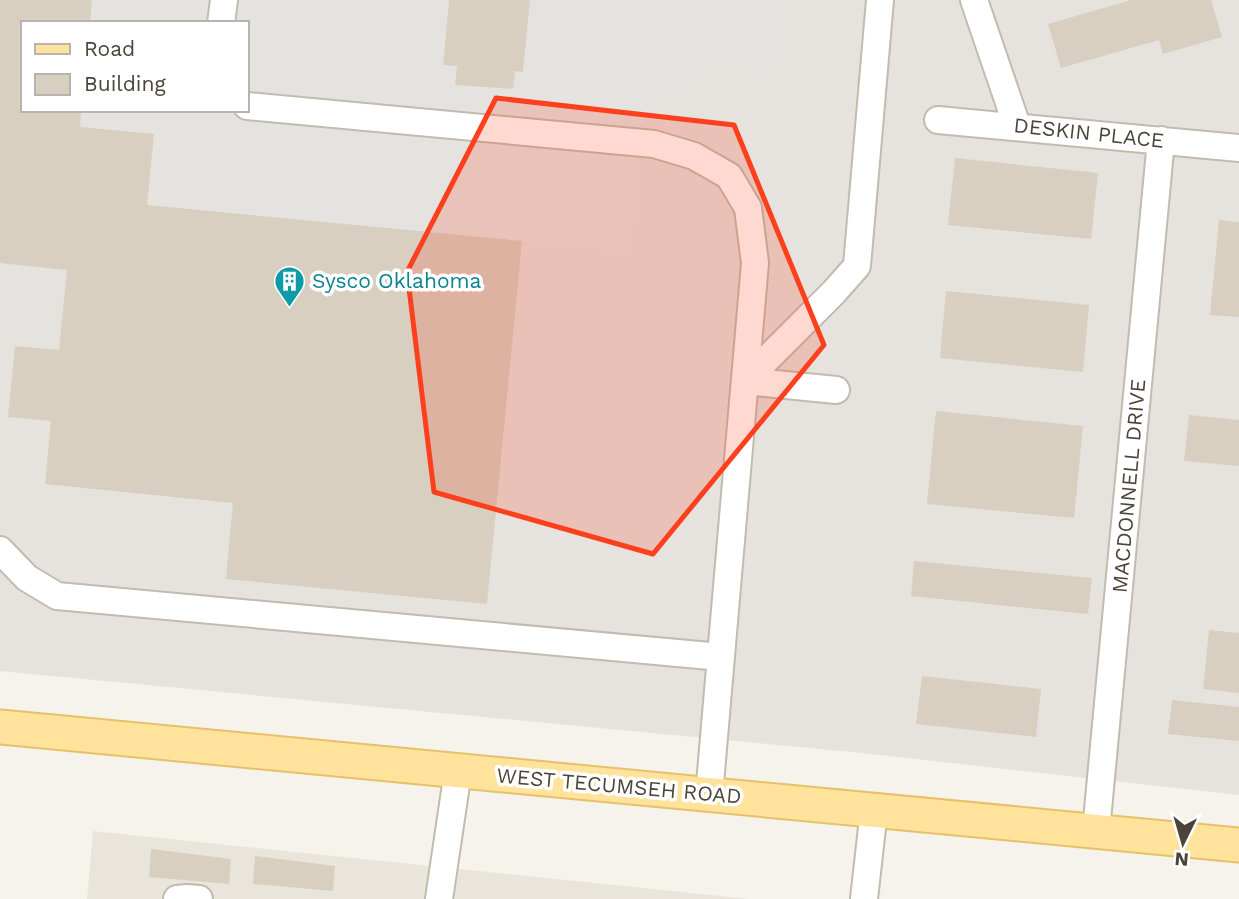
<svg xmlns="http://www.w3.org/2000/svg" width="1239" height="899" font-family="'Work Sans',sans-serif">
	<rect width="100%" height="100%" fill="#f6f3ec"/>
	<path fill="#eae5da" d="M93,831L749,899H87Z"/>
	<path fill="#e6e2dd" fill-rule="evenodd" d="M0,0H1239V795L862,753L0,671ZM23,23H247V110H23Z"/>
	<path fill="#e5e3e0" d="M92,0H708L700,82L646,83L631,253L155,206L161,132L80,127L81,110H247V23H90Z
		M718,0H779L771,68L711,60Z
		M0,280L53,285L45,339L2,335L0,357Z"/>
	<path fill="#d8cfc1" d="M0,0H92L90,23H23V110H81L80,127L154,134L147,205L522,241L487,604L226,579L233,503L45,484L51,421L8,417L15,346L59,350L67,270L0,263Z
		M449,0H530L523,72L515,71L513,89L455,85L457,66L443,65Z
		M1131,0H1211L1222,37L1163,54L1159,40L1061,68L1048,24Z
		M955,158L1098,173L1091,239L948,225Z
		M1219,220L1239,222V317L1210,315Z
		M946,291L1089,305L1083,372L940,358Z
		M936,411L1083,426L1074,518L927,504Z
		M1189,415L1239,420V466L1184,461Z
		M914,561L1092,578L1088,614L911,596Z
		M1209,630L1239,633V693L1203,689Z
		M922,676L1041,689L1036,737L916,724Z
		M1172,700L1239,707V741L1168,734Z
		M151,849L231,859L229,884L149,877Z
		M255,856L335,866L333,891L253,884Z"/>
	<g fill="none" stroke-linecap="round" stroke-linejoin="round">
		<defs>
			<path id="minor" d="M974,0L1017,126
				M221,23L224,0
				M247,106L654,144L694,156L729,176L748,208L755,263L709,795
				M938,120L1239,148
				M745,381L834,292L857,266L880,0
				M745,381L836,390
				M0,550L27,578L57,596L721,657
				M1096,831L1161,140
				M177,899L187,898L199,899
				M439,899L458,771
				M864,899L874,810"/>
			<path id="major" d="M0,727L1239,845"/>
		</defs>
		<use href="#minor" stroke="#c2bbae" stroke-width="30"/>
		<use href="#major" stroke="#e6c16a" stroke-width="37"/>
		<use href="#minor" stroke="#fff" stroke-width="26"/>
		<use href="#major" stroke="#ffe39c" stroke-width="33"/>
	</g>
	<path fill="#fc3f1d" fill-opacity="0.2" stroke="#fc3f1d" stroke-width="5" stroke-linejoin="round" d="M496,98L734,125L824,345L653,554L434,492L407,272Z"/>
	<defs>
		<symbol id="building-pin" viewBox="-11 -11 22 30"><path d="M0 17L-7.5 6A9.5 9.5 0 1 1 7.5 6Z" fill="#0f9aa8" stroke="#fff"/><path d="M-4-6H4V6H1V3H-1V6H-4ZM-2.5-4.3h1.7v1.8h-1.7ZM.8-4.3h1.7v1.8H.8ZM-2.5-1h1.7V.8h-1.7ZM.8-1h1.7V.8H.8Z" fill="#fff"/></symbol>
	</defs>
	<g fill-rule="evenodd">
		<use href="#building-pin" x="272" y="264" width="35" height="47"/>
	</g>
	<g text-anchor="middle" stroke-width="7" stroke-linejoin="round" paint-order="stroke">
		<g font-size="21" fill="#4b4439" stroke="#fff">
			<text transform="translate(1089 133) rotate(6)" y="7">DESKIN PLACE</text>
			<text transform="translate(1129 486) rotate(-85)" y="7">MACDONNELL DRIVE</text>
			<text transform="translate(619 786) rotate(5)" y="7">WEST TECUMSEH ROAD</text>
		</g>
		<g font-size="21" fill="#0d838f" stroke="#fff" text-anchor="start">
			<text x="312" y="288">Sysco Oklahoma</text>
		</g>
	</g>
	<rect x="21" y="21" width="228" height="91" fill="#ffffff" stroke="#b7b4b0" stroke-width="2"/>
	<rect x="35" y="44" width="35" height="10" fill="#ffe39c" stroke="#b7b4b0" stroke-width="2"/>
	<text x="84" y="56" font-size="21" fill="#4b4439">Road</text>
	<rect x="35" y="74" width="35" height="21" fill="#d8cfc1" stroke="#b7b4b0" stroke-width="2"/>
	<text x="84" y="91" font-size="21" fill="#4b4439">Building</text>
	<g transform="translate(1183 843) rotate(185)" stroke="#ffffff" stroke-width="5" paint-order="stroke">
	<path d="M0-5L12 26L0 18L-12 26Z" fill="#4b4439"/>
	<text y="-10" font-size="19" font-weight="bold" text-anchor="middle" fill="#4b4439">N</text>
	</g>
</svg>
